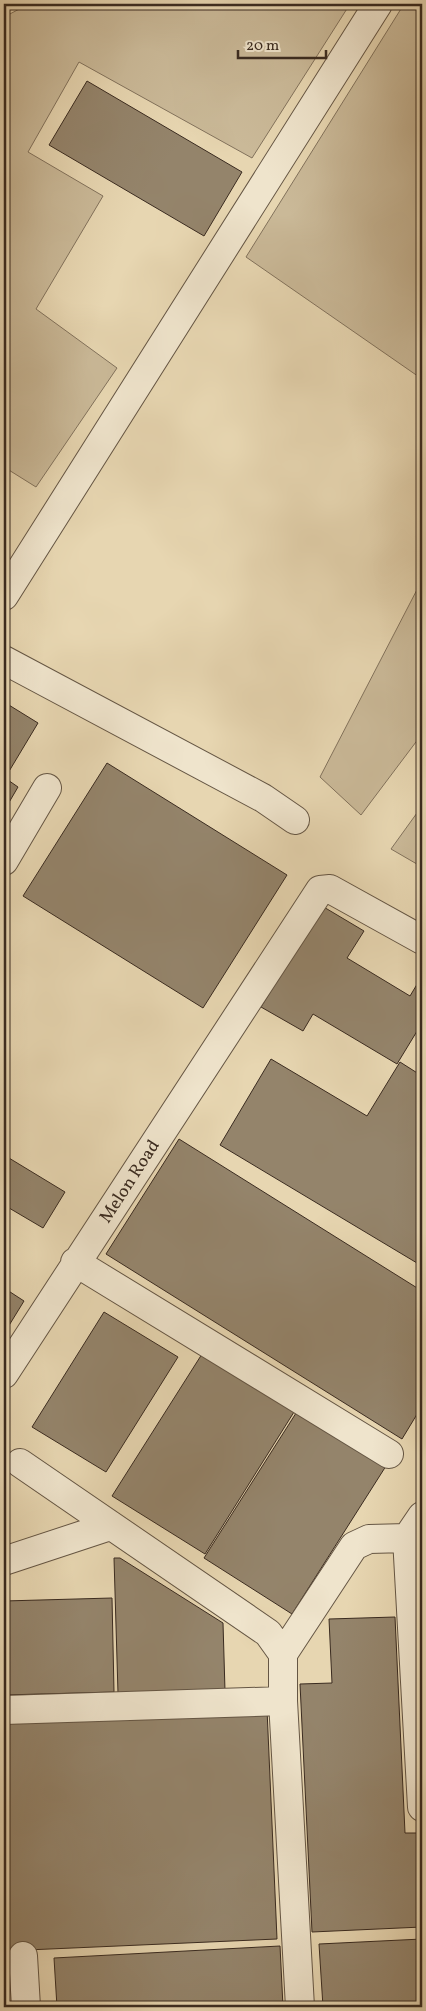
<svg xmlns="http://www.w3.org/2000/svg" width="426" height="2011" font-family="Vollkorn,serif">
	<rect width="100%" height="100%" fill="#e7d6b1"/>
	<filter id="stains"><feTurbulence type="fractalNoise" baseFrequency=".004" numOctaves="4"/><feColorMatrix values="0 0 0 0 .2 0 0 0 0 .09 0 0 0 0 .02 0 0 0 .5 -.17"/></filter>
	<radialGradient id="worn" r=".72"><stop offset=".6" stop-color="#630" stop-opacity="0"/><stop offset="1" stop-color="#630" stop-opacity=".3"/></radialGradient>
	<path fill="#cab998" stroke="#82725c" d="M29,4H350L252,158L79,62L28,152L103,196L36,309L117,368L36,487L4,467V17Z
		M404,4H422V379L246,257Z
		M422,580V734L361,815L320,777Z
		M422,806V867L391,849Z"/>
	<path fill="#94846b" stroke="#3a2b20" d="M87,81L242,172L204,236L49,145Z
		M4,702L38,723L5,778L18,787L4,811Z
		M107,763L287,875L203,1008L23,896Z
		M322,906L364,931L347,958L410,996L422,976V1023L397,1064L313,1014L303,1031L261,1007Z
		M271,1059L367,1116L400,1062L422,1076V1266L220,1145Z
		M179,1139L422,1291V1406L402,1439L106,1254Z
		M4,1155L65,1192L43,1228L4,1205Z
		M4,1288L24,1301L5,1332L4,1331Z
		M104,1312L178,1357L106,1472L32,1427Z
		M202,1354L294,1412L205,1554L112,1496Z
		M298,1410L386,1466L292,1614L204,1558Z
		M114,1558H120L223,1623L225,1691L118,1693Z
		M112,1598L114,1692L4,1695V1601Z
		M395,1617L405,1833H422V1927L312,1932L300,1684L332,1683L329,1619Z
		M267,1709L277,1939L4,1951V1721Z
		M422,1939V2007H323L319,1944Z
		M280,1946L283,2007H57L54,1958Z"/>
	<g fill="none" stroke-linecap="round" stroke-linejoin="round">
		<defs>
			<path id="minor" d="M4,596L378,4
				M4,660L263,798L295,820
				M4,861L47,788
				M75,1262L389,1454
				M4,1374L320,890L330,889L422,940
				M20,1463L268,1633L283,1654V1701L300,2007
				M407,1538L422,1807
				M4,1561L110,1526
				M283,1654L354,1546L369,1539L407,1538L422,1516
				M4,1710L283,1701
				M23,1956L26,2007"/>
		</defs>
		<use href="#minor" stroke="#655644" stroke-width="30"/>
		<use href="#minor" stroke="#efe4cc" stroke-width="28"/>
	</g>
	<g text-anchor="middle" stroke-width="5" stroke-linejoin="round" paint-order="stroke">
		<g font-size="18" fill="#3a2b20" stroke="#efe4cc">
			<text transform="translate(129 1181) rotate(-57)" y="6">Melon Road</text>
		</g>
	</g>
	<rect width="426" height="2011" fill="none" stroke="#e7d6b1" stroke-width="20"/>
	<rect x="5" y="5" width="416" height="2001" fill="none" stroke="#3a2b20" stroke-width="2.5"/>
	<rect x="10" y="10" width="406" height="1991" fill="none" stroke="#3a2b20"/>
	<path d="M238 50v8h88v-8" fill="none" stroke="#3a2b20" stroke-width="2.5"/>
	<text x="246" y="50" font-size="15" fill="#3a2b20" stroke="#efe4cc" stroke-width="4" paint-order="stroke">20 m</text>
	<rect width="100%" height="100%" filter="url(#stains)"/>
	<rect width="100%" height="100%" fill="url(#worn)"/>
</svg>
